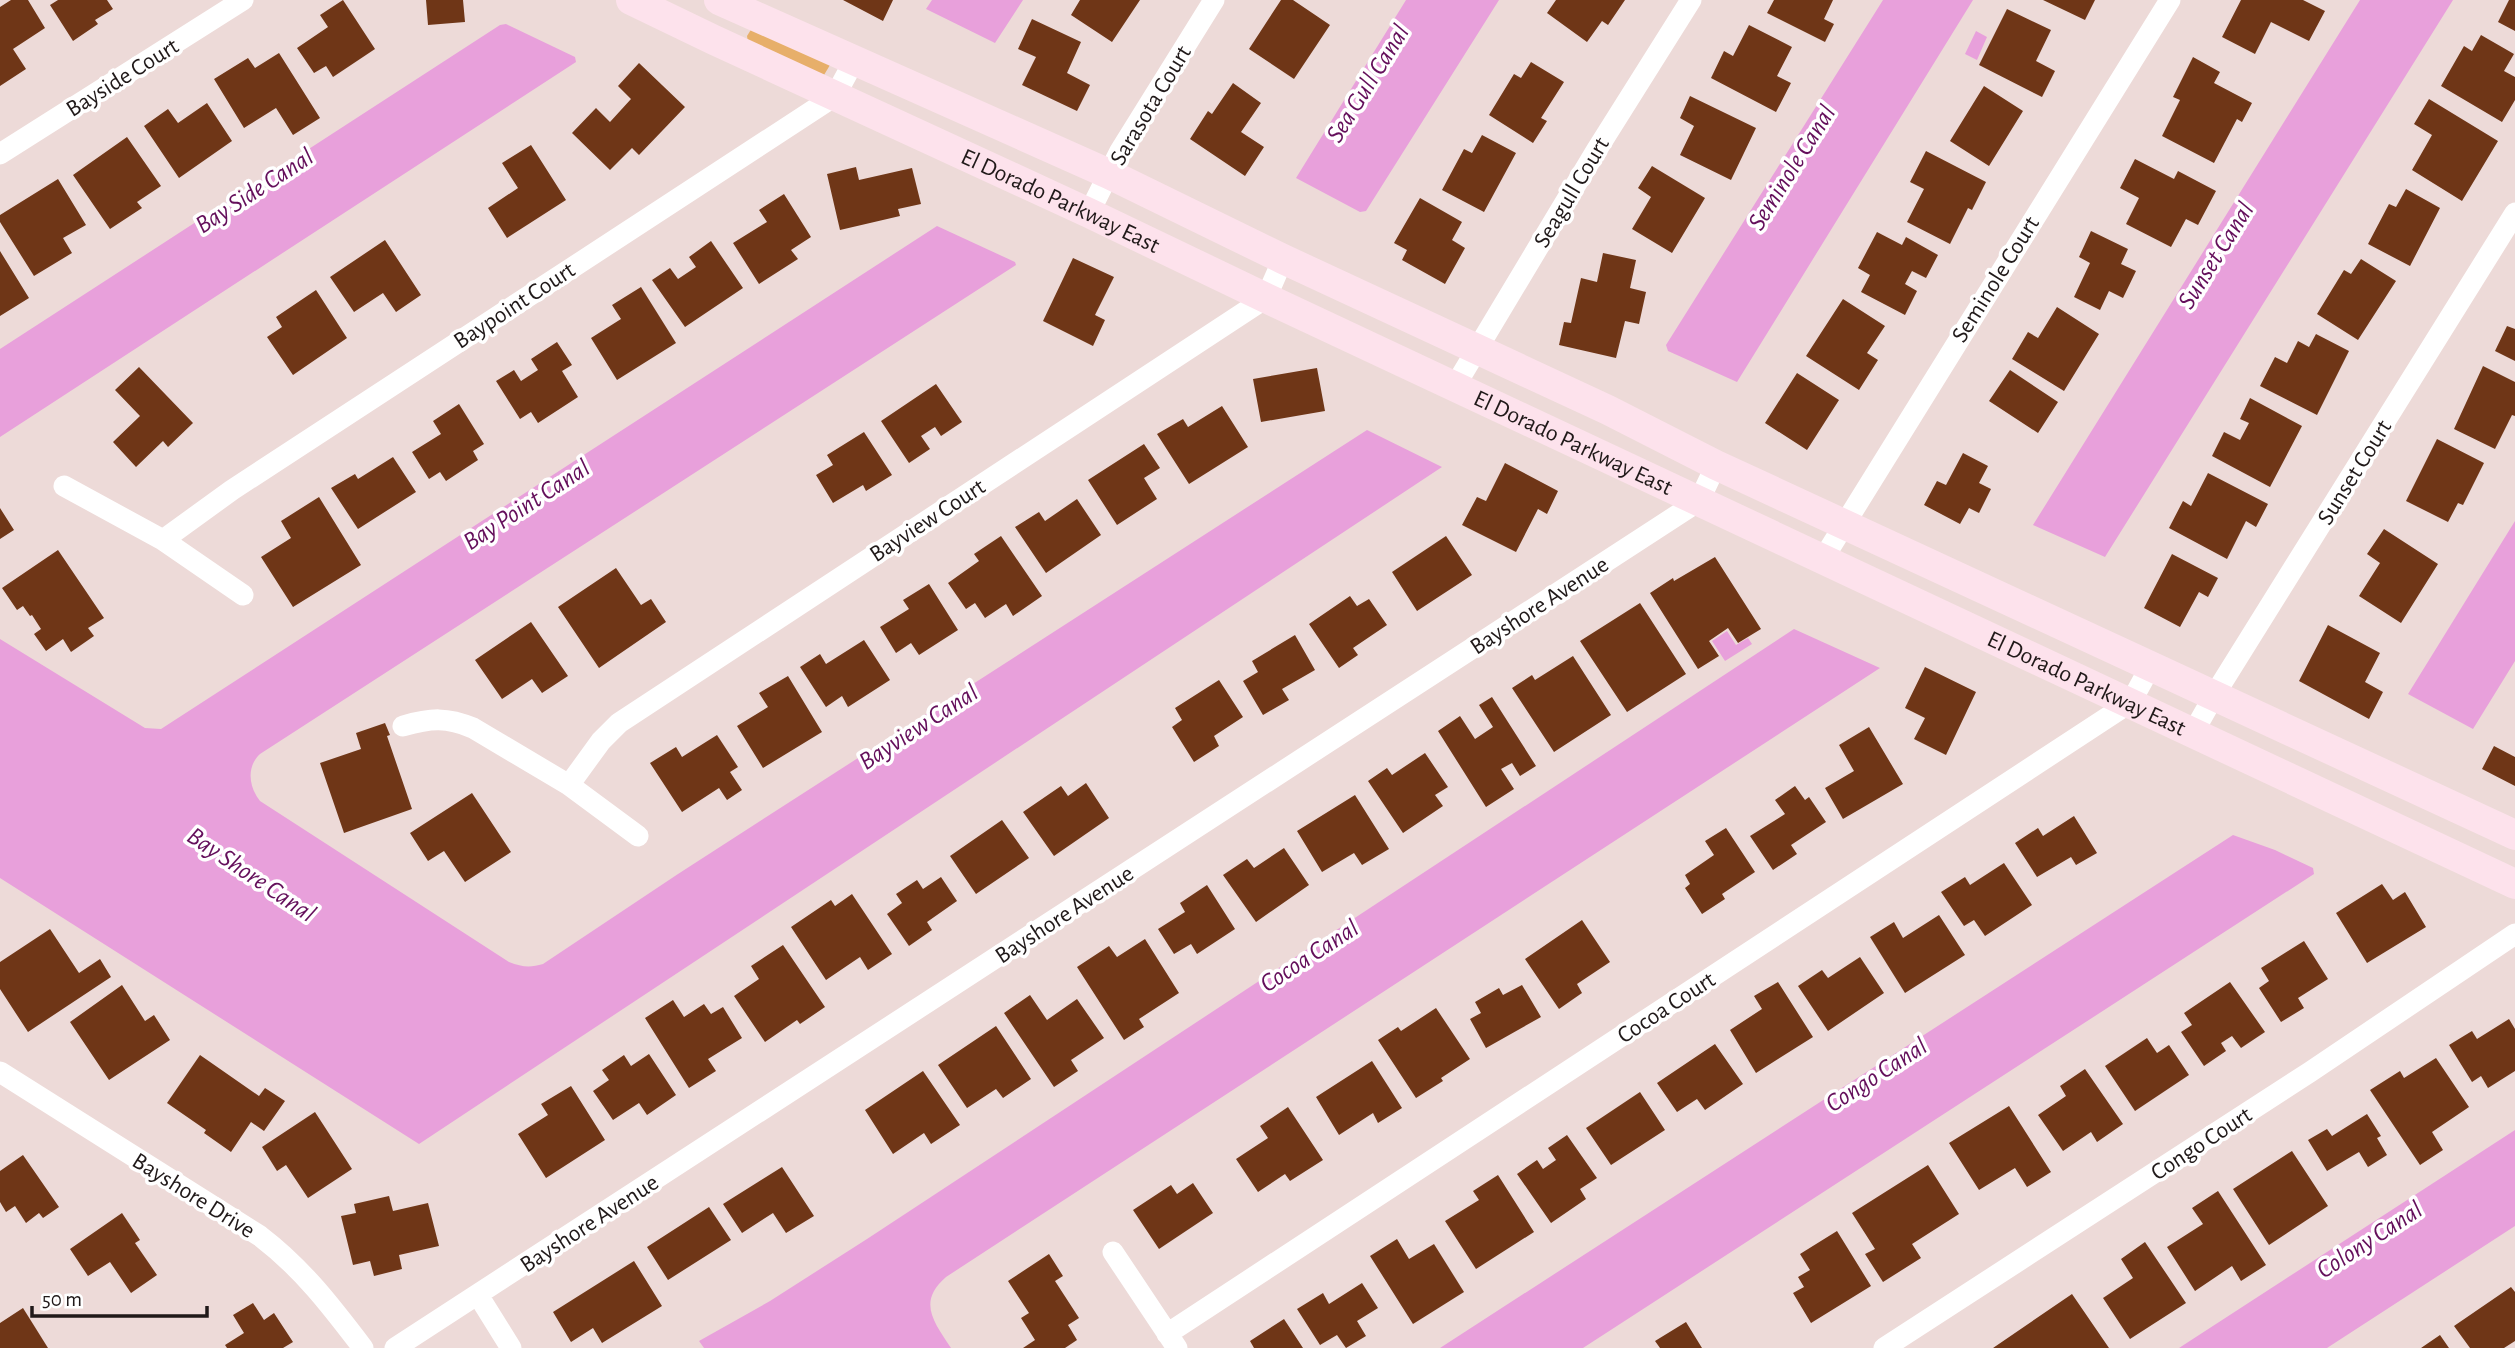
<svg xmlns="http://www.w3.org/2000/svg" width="2515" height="1348" font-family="'Alegreya Sans',sans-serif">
	<rect width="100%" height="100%" fill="#eddad8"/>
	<path fill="#e7af6a" d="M752,28L830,65L824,75L748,42L747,36Z"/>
	<path fill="#e8a0db" d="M932,0H1023L995,43L926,9Z
		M1406,0H1499L1366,211L1360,212L1296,178Z
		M1883,0H1973L1737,382L1668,351L1666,345Z
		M2360,0H2453L2105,557L2033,525Z
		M506,24L575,57L576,62L0,437V349L500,25Z
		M1976,31L1987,37L1977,60L1965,54Z
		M937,226L1015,262L1016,265L260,754C246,767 249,787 260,801L509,962C522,967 530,968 543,964L678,874L1367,430L1442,467L419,1144L0,878V639L145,728L161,729Z
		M2515,521V661L2473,729L2408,694Z
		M1794,629L1880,668L946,1277C917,1302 934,1322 951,1348H704L699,1341L770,1301L867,1239Z
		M1727,631L1736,645L1748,638L1752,644L1725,661L1712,641Z
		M2233,835L2275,850L2313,868L2314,874L1583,1348H1440Z
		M2515,1130V1226L2327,1348H2179Z"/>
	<path fill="#6f3617" d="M11,0H28L45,28L13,49L26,69L0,86V7Z
		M58,0H107L113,9L95,20L98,24L73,41L50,5Z
		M343,0L375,49L333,77L326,66L314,73L297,48L328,27L320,15Z
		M426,0H463L465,22L428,25Z
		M843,0H893L883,21Z
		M1080,0H1140L1112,42L1071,15Z
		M1281,0H1293L1330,25L1294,79L1249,49Z
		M1556,0H1625L1608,25L1602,21L1587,42L1547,13Z
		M1774,0H1833L1824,19L1834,24L1825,42L1767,13Z
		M2043,0H2095L2085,20Z
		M2241,0H2303L2325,11L2309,41L2271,22L2255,54L2222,37Z
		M2509,0H2515V31L2498,22Z
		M2007,9L2051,30L2036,61L2055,71L2042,97L1979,65Z
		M1032,19L1081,42L1067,73L1090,85L1077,111L1022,85L1036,57L1018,49Z
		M1749,25L1792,47L1777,76L1791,83L1776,112L1711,78L1724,51L1733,56Z
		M2481,35L2514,54L2504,71L2515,77V100L2502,122L2441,86L2464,46L2472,51Z
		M279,53L320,118L293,135L276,108L244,128L214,79L248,58L255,68Z
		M2193,57L2220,72L2214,83L2252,103L2242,122L2237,119L2214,163L2162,136L2180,100L2173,97Z
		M1531,62L1564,82L1541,118L1547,121L1533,143L1489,115L1514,74L1521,78Z
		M639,63L685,107L639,155L632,148L610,170L572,133L596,108L610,122L631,99L618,86Z
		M1233,83L1261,103L1241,132L1264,147L1245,176L1190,139L1208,111L1212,114Z
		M1984,86L2023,111L1989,166L1950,141Z
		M1690,96L1756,128L1731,180L1680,155L1694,126L1680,118Z
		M2429,99L2498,141L2462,201L2412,170L2432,135L2414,124Z
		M207,103L232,141L179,178L144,126L168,109L178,123Z
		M1482,135L1516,153L1484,212L1442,190L1464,149L1472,153Z
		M127,137L161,186L137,202L142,208L110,229L73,175Z
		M531,145L566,200L507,238L488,208L518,188L502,163Z
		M1926,151L1986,182L1972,210L1968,208L1950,244L1907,222L1924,189L1910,182Z
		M2135,159L2174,179L2178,171L2216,191L2198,225L2186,219L2171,247L2126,224L2139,198L2120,188Z
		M1652,166L1705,198L1672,253L1632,229L1651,197L1638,188Z
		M856,167L859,180L912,168L921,204L898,209L900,216L840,230L827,174Z
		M58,179L86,225L63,238L72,253L34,276L0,222V215Z
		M2406,189L2440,208L2410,266L2368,244L2389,204L2396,207Z
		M784,194L811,237L791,250L798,259L759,284L733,243L767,222L759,210Z
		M1420,198L1462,222L1452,240L1465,248L1445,284L1402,260L1407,250L1394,243Z
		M2091,231L2128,249L2121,264L2136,271L2123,298L2109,291L2100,310L2074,297L2090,263L2079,257Z
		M1877,232L1902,245L1906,237L1938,255L1926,278L1912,271L1905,284L1917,291L1905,315L1861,292L1870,275L1858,268Z
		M385,240L421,295L396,312L383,293L354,312L330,277Z
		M711,241L743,288L685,327L652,280L670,268L678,279L696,267L689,257Z
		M0,251L29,298L0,316Z
		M1603,253L1636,260L1630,288L1646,292L1639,324L1625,321L1616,358L1559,345L1564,322L1571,323L1581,278L1597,282Z
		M1073,258L1114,277L1095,315L1105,320L1093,346L1043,321Z
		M2361,259L2396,281L2358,340L2317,314L2344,270L2351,274Z
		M641,287L676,343L617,380L591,338L621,319L612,305Z
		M316,290L347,338L293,375L267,337L282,327L276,317Z
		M1843,299L1885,326L1867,353L1878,360L1859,390L1806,356Z
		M2057,307L2099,334L2064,391L2012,359L2028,332L2038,338Z
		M2507,326L2515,329V361L2495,351Z
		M2316,334L2349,351L2317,415L2260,386L2275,357L2287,363L2298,341L2309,347Z
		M557,342L572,365L562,371L578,397L538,423L531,412L520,419L496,381L514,370L521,381L538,370L531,359Z
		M2483,366L2515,382V416L2512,415L2495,449L2454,429Z
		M139,367L193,423L168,447L163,441L136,467L113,442L140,416L115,390Z
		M1317,368L1325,411L1261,422L1253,379Z
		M2010,370L2058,402L2038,433L1989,401Z
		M1797,373L1839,400L1807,450L1765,423Z
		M936,384L962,422L941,436L935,427L921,436L930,449L909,463L881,421Z
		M2250,398L2302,426L2270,487L2212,456L2224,432L2240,440L2249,423L2240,419Z
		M459,404L484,444L473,451L478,460L446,481L440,472L429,479L412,452L441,434L433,421Z
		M1222,406L1248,447L1189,484L1157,434L1183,419L1188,427Z
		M864,432L892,475L866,491L863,485L833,503L816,475L833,465L827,455Z
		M2437,439L2484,463L2463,505L2458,503L2448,522L2406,501Z
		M1144,444L1160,468L1144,478L1157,499L1117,525L1088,480Z
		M1963,453L1988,466L1979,483L1991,489L1979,513L1969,508L1960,524L1924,505L1937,481L1946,485Z
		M393,457L416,492L358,529L331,488L355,474L358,479Z
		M1505,463L1558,491L1547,514L1538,509L1516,552L1462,525L1477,497L1486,501Z
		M2208,473L2268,504L2256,527L2246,521L2227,559L2169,528L2183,501L2191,506Z
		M319,497L361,565L293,607L261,557L291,538L281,521Z
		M1077,499L1101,535L1046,573L1015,527L1039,512L1045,521Z
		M0,508L14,530L0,539Z
		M2384,529L2438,564L2401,623L2359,596L2380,563L2367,554Z
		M1001,536L1042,596L1013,616L1006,604L985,618L975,603L966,609L948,583L979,561L974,554Z
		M1446,536L1472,575L1417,611L1392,572Z
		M58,550L104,618L88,628L94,636L71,652L63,639L46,651L34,634L41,629L32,615L30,616L23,606L17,610L2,588Z
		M2172,554L2218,578L2208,597L2199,592L2180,627L2144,608Z
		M1715,557L1761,629L1738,643L1728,628L1709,641L1719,656L1698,669L1650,593L1673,578L1674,581Z
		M616,568L641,605L651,599L666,622L599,668L558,607Z
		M929,584L958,630L919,655L911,643L896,653L880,627L909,609L903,600Z
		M1350,596L1357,606L1369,599L1387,625L1353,648L1358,655L1339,668L1309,624Z
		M1640,603L1686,674L1627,712L1580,641Z
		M531,622L568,676L542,693L532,679L502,699L475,660Z
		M2328,625L2380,653L2365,682L2383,692L2369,719L2299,681Z
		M1295,635L1315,670L1282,689L1289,700L1263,715L1243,681L1258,672L1252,661Z
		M864,640L890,680L848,707L842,696L826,707L800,667L820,654L826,664Z
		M1573,656L1611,715L1554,752L1512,688L1532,675L1535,680Z
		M1925,667L1976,692L1946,755L1914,739L1925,718L1905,708Z
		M788,676L822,732L763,768L737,726L768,707L759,693Z
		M1219,680L1243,717L1214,736L1219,746L1194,762L1172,727L1182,720L1175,708Z
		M1492,697L1536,766L1520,776L1512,763L1501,769L1514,789L1486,807L1438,731L1460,716L1475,739L1493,727L1479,705Z
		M385,723L390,735L387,736L412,809L344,833L320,763L361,749L356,733Z
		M1869,727L1903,784L1843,819L1825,788L1854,771L1839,745Z
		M717,735L738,767L730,772L742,790L727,800L719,788L682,812L650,763L676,747L682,757Z
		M2494,746L2515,757V786L2482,769Z
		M1425,753L1448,787L1435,795L1443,806L1403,833L1368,781L1387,768L1392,775Z
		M1086,783L1109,818L1054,856L1023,812L1061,786L1068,796Z
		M1795,786L1805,800L1809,797L1826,822L1791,845L1797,854L1773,870L1750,836L1785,814L1775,800Z
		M472,793L511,852L465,882L444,851L428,861L410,833Z
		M1355,795L1389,849L1362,865L1354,853L1322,872L1297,831Z
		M2074,816L2097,853L2076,865L2071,857L2037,877L2015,843L2038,828L2043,836Z
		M1002,820L1029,858L976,894L950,856Z
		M1726,828L1755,872L1722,894L1725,899L1702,914L1685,888L1690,884L1685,875L1714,855L1705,841Z
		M1284,848L1309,885L1256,922L1223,875L1247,859L1254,868Z
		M2004,863L2032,905L1985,936L1974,920L1964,926L1941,892L1965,877L1970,885Z
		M941,877L957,901L927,922L932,930L909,946L887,914L902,903L896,894L917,880L923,889Z
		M2382,884L2393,900L2405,892L2426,927L2367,963L2336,913Z
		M1207,885L1235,929L1197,954L1191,944L1174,954L1158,929L1185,912L1180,903Z
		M852,894L892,954L868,970L860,957L826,980L791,927L831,900L835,906Z
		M1939,915L1965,955L1905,993L1870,937L1894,922L1903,938Z
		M1582,920L1610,962L1577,984L1582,993L1559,1009L1525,959Z
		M50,929L79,973L100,959L111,977L28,1032L0,989V962Z
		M1145,939L1179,993L1139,1019L1144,1027L1124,1040L1077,967L1109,946L1117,957Z
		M2304,941L2328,979L2298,998L2304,1008L2281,1022L2259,988L2269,981L2261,968Z
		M783,945L825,1007L800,1024L797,1020L765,1042L734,996L759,979L751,966Z
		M1860,957L1884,993L1828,1031L1798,986L1822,970L1828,978Z
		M1778,982L1813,1037L1756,1073L1730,1030L1762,1009L1754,996Z
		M2230,982L2265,1032L2241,1048L2232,1036L2221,1043L2226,1051L2204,1066L2181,1032L2192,1025L2184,1013Z
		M122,985L145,1021L154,1015L170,1040L109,1080L70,1022Z
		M1522,985L1541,1017L1486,1048L1470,1019L1481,1013L1475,1002L1499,988L1503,995Z
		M1030,995L1047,1020L1077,999L1104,1038L1071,1060L1078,1071L1054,1087L1004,1013Z
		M673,1000L684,1017L704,1004L711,1014L723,1007L742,1038L708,1059L716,1071L689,1088L645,1018Z
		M1436,1008L1470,1059L1441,1078L1443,1081L1416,1098L1378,1040L1398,1027L1401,1031Z
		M2509,1019L2515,1029V1071L2488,1088L2481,1076L2472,1082L2449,1045L2472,1031L2477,1039Z
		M996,1026L1031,1079L1003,1098L996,1089L967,1108L938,1065Z
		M2147,1038L2157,1053L2169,1045L2189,1075L2135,1111L2105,1066Z
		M1715,1044L1743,1084L1705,1110L1697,1099L1677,1112L1657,1083Z
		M649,1054L676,1095L647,1115L639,1103L613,1120L593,1091L609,1080L602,1070L624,1055L631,1066Z
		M200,1055L259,1096L265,1088L285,1101L264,1131L251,1122L231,1152L204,1133L206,1130L167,1103Z
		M2436,1058L2469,1107L2432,1132L2443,1150L2420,1165L2370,1090L2400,1071L2404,1078Z
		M1372,1061L1402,1108L1378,1123L1373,1113L1339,1135L1316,1097Z
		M2085,1069L2123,1124L2097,1142L2091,1132L2063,1151L2038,1115L2066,1096L2060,1086Z
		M923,1071L960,1125L931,1144L924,1133L893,1154L865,1110Z
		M571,1086L605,1140L546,1178L518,1134L548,1115L541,1104Z
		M1640,1092L1665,1130L1611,1165L1586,1128Z
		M2009,1106L2051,1172L2027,1187L2015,1168L1979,1190L1949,1143Z
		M1288,1107L1323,1160L1290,1181L1285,1174L1258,1192L1236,1159L1268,1138L1260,1126Z
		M315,1112L352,1169L308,1198L286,1165L277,1171L262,1147Z
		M2367,1114L2381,1136L2377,1138L2387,1155L2368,1167L2359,1152L2327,1171L2308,1140L2327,1129L2332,1136Z
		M1567,1135L1597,1178L1580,1189L1586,1199L1551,1223L1517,1174L1537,1160L1543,1169L1556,1160L1548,1148Z
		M2292,1151L2328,1206L2269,1245L2233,1189Z
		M23,1155L59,1207L43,1218L39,1213L26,1223L15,1206L6,1212L0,1202V1171Z
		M1928,1165L1959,1214L1912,1244L1921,1258L1883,1282L1865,1254L1875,1249L1852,1213Z
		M782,1167L814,1216L786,1233L773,1213L742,1233L723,1204Z
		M1498,1175L1534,1232L1476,1269L1445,1221L1479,1200L1473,1191Z
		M1193,1183L1213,1213L1159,1249L1133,1210L1171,1185L1177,1194Z
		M2218,1191L2266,1265L2241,1281L2232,1266L2195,1291L2167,1247L2203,1224L2192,1208Z
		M389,1196L393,1211L428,1203L439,1246L399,1255L402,1269L374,1276L370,1261L353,1265L341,1216L356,1213L354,1204Z
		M709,1207L731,1240L668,1280L647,1247Z
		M122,1213L140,1240L135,1243L157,1275L131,1293L110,1262L88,1276L70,1249Z
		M1837,1231L1871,1286L1811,1323L1793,1293L1804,1287L1798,1277L1810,1270L1800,1254Z
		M1397,1239L1409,1259L1434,1244L1464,1292L1413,1324L1370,1256Z
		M2145,1242L2186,1303L2130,1339L2103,1298L2133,1278L2121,1259Z
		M1049,1254L1063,1276L1055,1281L1079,1318L1068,1325L1077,1340L1065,1348H1023L1035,1340L1021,1318L1029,1313L1008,1281Z
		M634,1261L662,1306L602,1343L593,1328L571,1342L553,1312Z
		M1362,1283L1378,1308L1357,1321L1366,1336L1346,1348L1337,1335L1320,1345L1297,1309L1323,1293L1329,1304Z
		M2511,1287L2515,1292V1341L2504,1348H2470L2454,1326Z
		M2072,1294L2109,1348H1993Z
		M253,1303L264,1320L274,1313L293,1342L283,1348H227L225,1345L244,1333L233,1315Z
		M23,1308L48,1348H0V1323Z
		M1284,1319L1303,1348H1254L1250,1341Z
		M1686,1322L1702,1348H1660L1655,1341Z
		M2440,1335L2449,1348H2421Z"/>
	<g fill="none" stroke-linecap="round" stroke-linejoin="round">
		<path stroke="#fff" stroke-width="21" d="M0,154L243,0
			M1089,213L1120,151L1214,0
			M1455,386L1596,151L1691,0
			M64,486L163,540L243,595
			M163,540L232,490L835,96L854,61
			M1823,559L2170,0
			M403,726C431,718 447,717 473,728L569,785L638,836
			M2194,731L2215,694L2515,213
			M569,785L601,741L619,723L1266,298L1283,259
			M0,1072L260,1236C302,1268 331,1306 363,1348
			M1113,1252L1177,1348
			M478,1295L511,1348
			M1167,1334L2131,702L2150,667
			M395,1348L1699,501L1716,465
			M1884,1348L2310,1072L2515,934"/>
		<g stroke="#fde2ec" stroke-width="30">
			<path id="s1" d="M631,0L714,40L1089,213L1266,298L2515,884"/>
			<path d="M719,0L1109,174L1283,259L1608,410L1716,465L2515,835"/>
		</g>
	</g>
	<g text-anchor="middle" stroke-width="7" stroke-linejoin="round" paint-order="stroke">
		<g font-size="24" fill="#201919" stroke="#fff">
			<text transform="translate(122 77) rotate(-32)" y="8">Bayside Court</text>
			<text transform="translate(1150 105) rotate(-59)" y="8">Sarasota Court</text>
			<text transform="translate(1571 192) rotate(-59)" y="8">Seagull Court</text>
			<text dy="8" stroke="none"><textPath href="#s1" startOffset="474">El Dorado Parkway East</textPath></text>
			<text transform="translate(1995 279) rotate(-58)" y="8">Seminole Court</text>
			<text transform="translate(514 305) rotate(-33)" y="8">Baypoint Court</text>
			<text dy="8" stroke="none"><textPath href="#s1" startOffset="1041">El Dorado Parkway East</textPath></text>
			<text transform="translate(2354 472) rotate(-58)" y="8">Sunset Court</text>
			<text transform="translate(927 520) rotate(-33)" y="8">Bayview Court</text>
			<text transform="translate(1539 605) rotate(-33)" y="8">Bayshore Avenue</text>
			<text dy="8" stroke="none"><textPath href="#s1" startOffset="1608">El Dorado Parkway East</textPath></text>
			<text transform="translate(1064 914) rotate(-33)" y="8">Bayshore Avenue</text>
			<text transform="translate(1666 1007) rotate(-33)" y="8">Cocoa Court</text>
			<text transform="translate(2201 1143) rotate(-33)" y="8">Congo Court</text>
			<text transform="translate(194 1195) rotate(32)" y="8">Bayshore Drive</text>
			<text transform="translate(589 1223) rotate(-33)" y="8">Bayshore Avenue</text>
		</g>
		<g font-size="26" font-style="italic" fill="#640f5b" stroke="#fff">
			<text transform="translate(1367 83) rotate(-58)" y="9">Sea Gull Canal</text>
			<text transform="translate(1791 167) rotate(-58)" y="9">Seminole Canal</text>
			<text transform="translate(254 190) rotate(-33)" y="9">Bay Side Canal</text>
			<text transform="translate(2215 255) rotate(-58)" y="9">Sunset Canal</text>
			<text transform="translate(526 504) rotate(-33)" y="9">Bay Point Canal</text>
			<text transform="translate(918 726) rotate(-33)" y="9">Bayview Canal</text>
			<text transform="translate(252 874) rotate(34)" y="9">Bay Shore Canal</text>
			<text transform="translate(1309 955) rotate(-33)" y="9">Cocoa Canal</text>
			<text transform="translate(1876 1074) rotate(-33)" y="9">Congo Canal</text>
			<text transform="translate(2369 1239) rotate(-33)" y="9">Colony Canal</text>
		</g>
	</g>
	<path d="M32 1306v10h175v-10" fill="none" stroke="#201919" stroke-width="3.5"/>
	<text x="42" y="1306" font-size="21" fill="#201919" stroke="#ffffff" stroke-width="5" paint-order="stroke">50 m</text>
</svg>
